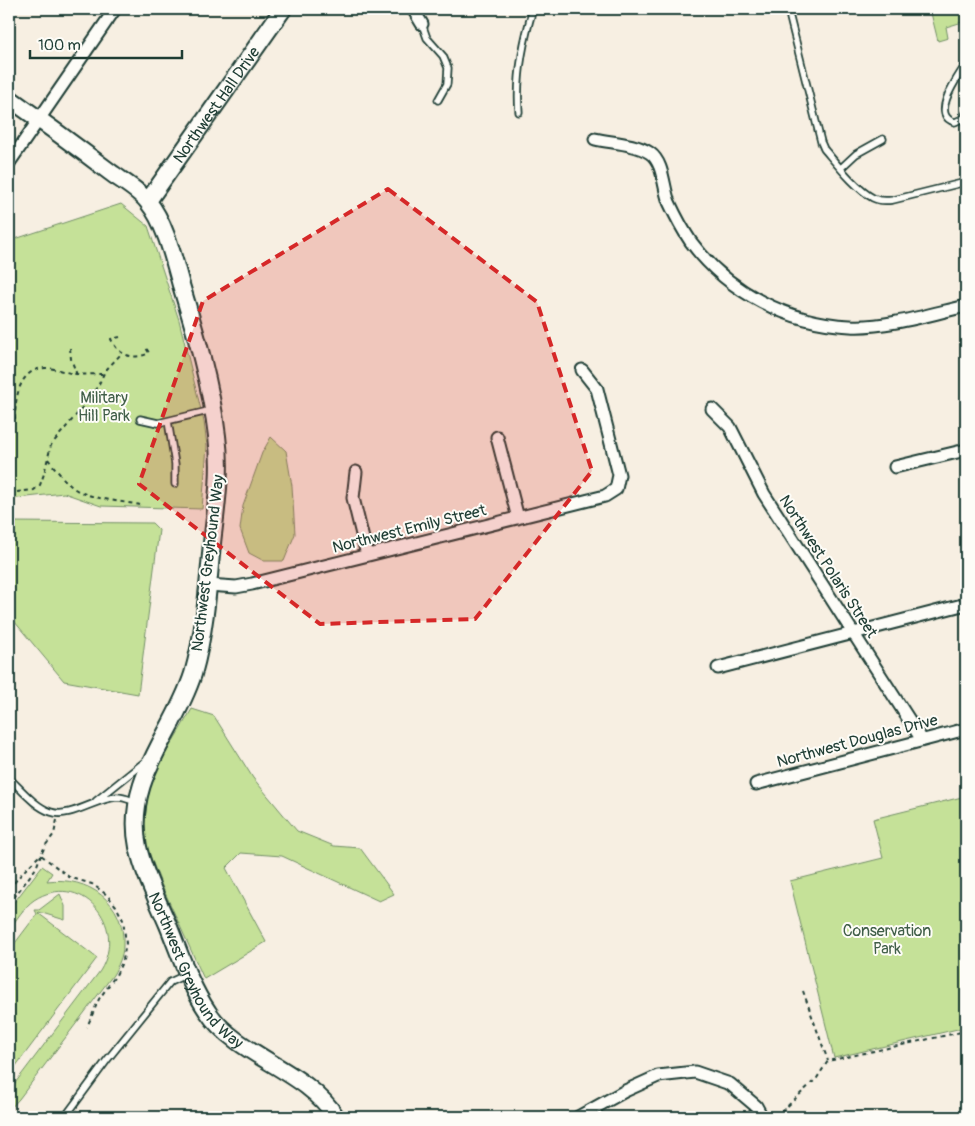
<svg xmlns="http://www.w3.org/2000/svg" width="975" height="1126" font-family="Pangolin,sans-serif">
	<rect width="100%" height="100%" fill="#f7efe2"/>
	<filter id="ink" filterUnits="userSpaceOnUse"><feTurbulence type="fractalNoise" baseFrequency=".02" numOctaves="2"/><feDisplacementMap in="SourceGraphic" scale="10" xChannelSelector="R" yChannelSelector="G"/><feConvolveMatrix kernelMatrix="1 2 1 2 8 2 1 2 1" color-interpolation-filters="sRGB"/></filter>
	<g filter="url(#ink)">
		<path fill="#c5e198" stroke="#728f66" d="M930,9H966V21L946,27L948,38L938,41Z
			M121,204L148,226L179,320L204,422L207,446L202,509L101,506L64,493L9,499V241Z
			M271,437L286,451L292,486L295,534L284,561H264L249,553L240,529L243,506L262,453Z
			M9,522L152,523L159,530L138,694L64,681L9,615Z
			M192,709L214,716L253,778L297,831L334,846L360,848L394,894L379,901L282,856L241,853L226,868L266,942L204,979L162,886L143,838L147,801L154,773Z
			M966,796V1027L834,1058L790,881L883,858L873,819Z
			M42,866L52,873L47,881C88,876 126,902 123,946C123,956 118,966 113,975L19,1099L9,1110V1091L100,971C129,924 80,870 34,900C24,907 16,920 9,930V909Z
			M60,894L65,906V920L39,912L38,913L97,958L9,1075V951L37,914L35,910H39Z"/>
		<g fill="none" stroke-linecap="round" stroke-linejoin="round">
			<defs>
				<path id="lane" d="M790,18L821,142L824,149C836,163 856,189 873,198C879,201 886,201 893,200L966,182
					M422,24L427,38L443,56L448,68L447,84L438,100
					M966,64C958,77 929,116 955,122L964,118L966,113
					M519,112C516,77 523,42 533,9
					M841,168L856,154L883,139
					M140,419L158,423L212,410
					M168,421L175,464V484
					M9,778C21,789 35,807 51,812C70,819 96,798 117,797C124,797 130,800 136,802
					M96,801L147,760
					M65,1117L107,1060L170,982L185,975"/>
				<path id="street" d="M413,9L422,24
					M595,139C612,143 634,143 650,153C664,163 663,187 669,202C675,215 683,230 691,242C728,292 788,323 850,326C886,328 931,314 966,306
					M9,163L115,9
					M712,409L730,427L764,494L922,740
					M497,437L518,518
					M895,467L966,450
					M356,472L353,498L367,555
					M208,585L236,587L252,584L605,496L616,489L619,475L597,389L582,370
					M718,668L966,604
					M756,784L966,729
					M578,1117L625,1091L658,1076L695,1072L730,1084L756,1106L762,1117"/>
				<g id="secondary">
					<path id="s1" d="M9,98C43,122 77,147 110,172C122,181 139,190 148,202C165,222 174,260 181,285C196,334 211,385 217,436C222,472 216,508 212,543C208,587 205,632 193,674C174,734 124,779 138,847C144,874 157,899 168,925C180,954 190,986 208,1012C215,1023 226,1033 237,1041C271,1066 313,1081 336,1117"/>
					<path id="s2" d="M148,201L283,9"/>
				</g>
			</defs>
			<use href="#lane" stroke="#1f3d34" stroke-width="9"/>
			<use href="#street" stroke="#1f3d34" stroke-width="15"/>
			<use href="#secondary" stroke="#1f3d34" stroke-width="20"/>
			<path stroke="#1f3d34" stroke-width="2" stroke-dasharray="4 4" stroke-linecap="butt" d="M120,337L111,339C118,355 133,361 149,353L145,346
				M70,348L71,359L77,375
				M15,419C15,398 19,369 45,368C56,368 66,373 76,374C85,375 94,374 103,374
				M48,459C55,468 62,478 71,486C85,499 121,501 140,505
				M9,493L34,490L40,485L44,474L51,445L78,413L98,386L105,371L122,353
				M57,820L54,834L45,846L41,855L69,877L92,884L107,895L116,906L123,920L126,943L123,960L116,975L99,999L87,1027
				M9,889L23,872L39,856
				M9,904L36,868L41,855
				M803,991L828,1061
				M776,1117L817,1078L828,1061L966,1031"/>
			<use href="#lane" stroke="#fdfcf7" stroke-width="5.5"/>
			<use href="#street" stroke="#fdfcf7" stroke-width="11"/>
			<use href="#secondary" stroke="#fdfcf7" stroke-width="16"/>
		</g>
	</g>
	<path fill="#d62828" fill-opacity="0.2" stroke="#d62828" stroke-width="4" stroke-dasharray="10 6" stroke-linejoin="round" d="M388,189L537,302L592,471L475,619L320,624L139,484L203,301Z"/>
	<g text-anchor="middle" stroke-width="4" stroke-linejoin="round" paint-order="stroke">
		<g font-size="16" fill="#1f3d34" stroke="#fdfcf7">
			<text dy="6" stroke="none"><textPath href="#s2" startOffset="118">Northwest Hall Drive</textPath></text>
			<text transform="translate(409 528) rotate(-14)" y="6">Northwest Emily Street</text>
			<text transform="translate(207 563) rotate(-83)" y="6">Northwest Greyhound Way</text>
			<text transform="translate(829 566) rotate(57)" y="6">Northwest Polaris Street</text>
			<text transform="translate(857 740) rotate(-15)" y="6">Northwest Douglas Drive</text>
			<text dy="6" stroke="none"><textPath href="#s1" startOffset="982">Northwest Greyhound Way</textPath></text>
		</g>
		<g font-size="16" fill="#405e48" stroke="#fdfcf7">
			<text x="104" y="403">Military<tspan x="104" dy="18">Hill Park</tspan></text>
			<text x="887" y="936">Conservation<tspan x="887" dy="18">Park</tspan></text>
		</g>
	</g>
	<rect width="975" height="1126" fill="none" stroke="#fdfcf7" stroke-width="30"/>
	<rect x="15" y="15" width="945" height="1096" fill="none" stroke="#1f3d34" stroke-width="2" filter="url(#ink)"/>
	<path d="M30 50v8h152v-8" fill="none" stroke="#1f3d34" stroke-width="2.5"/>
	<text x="38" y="50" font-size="15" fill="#1f3d34" stroke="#fdfcf7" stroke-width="4" paint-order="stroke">100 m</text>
</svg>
